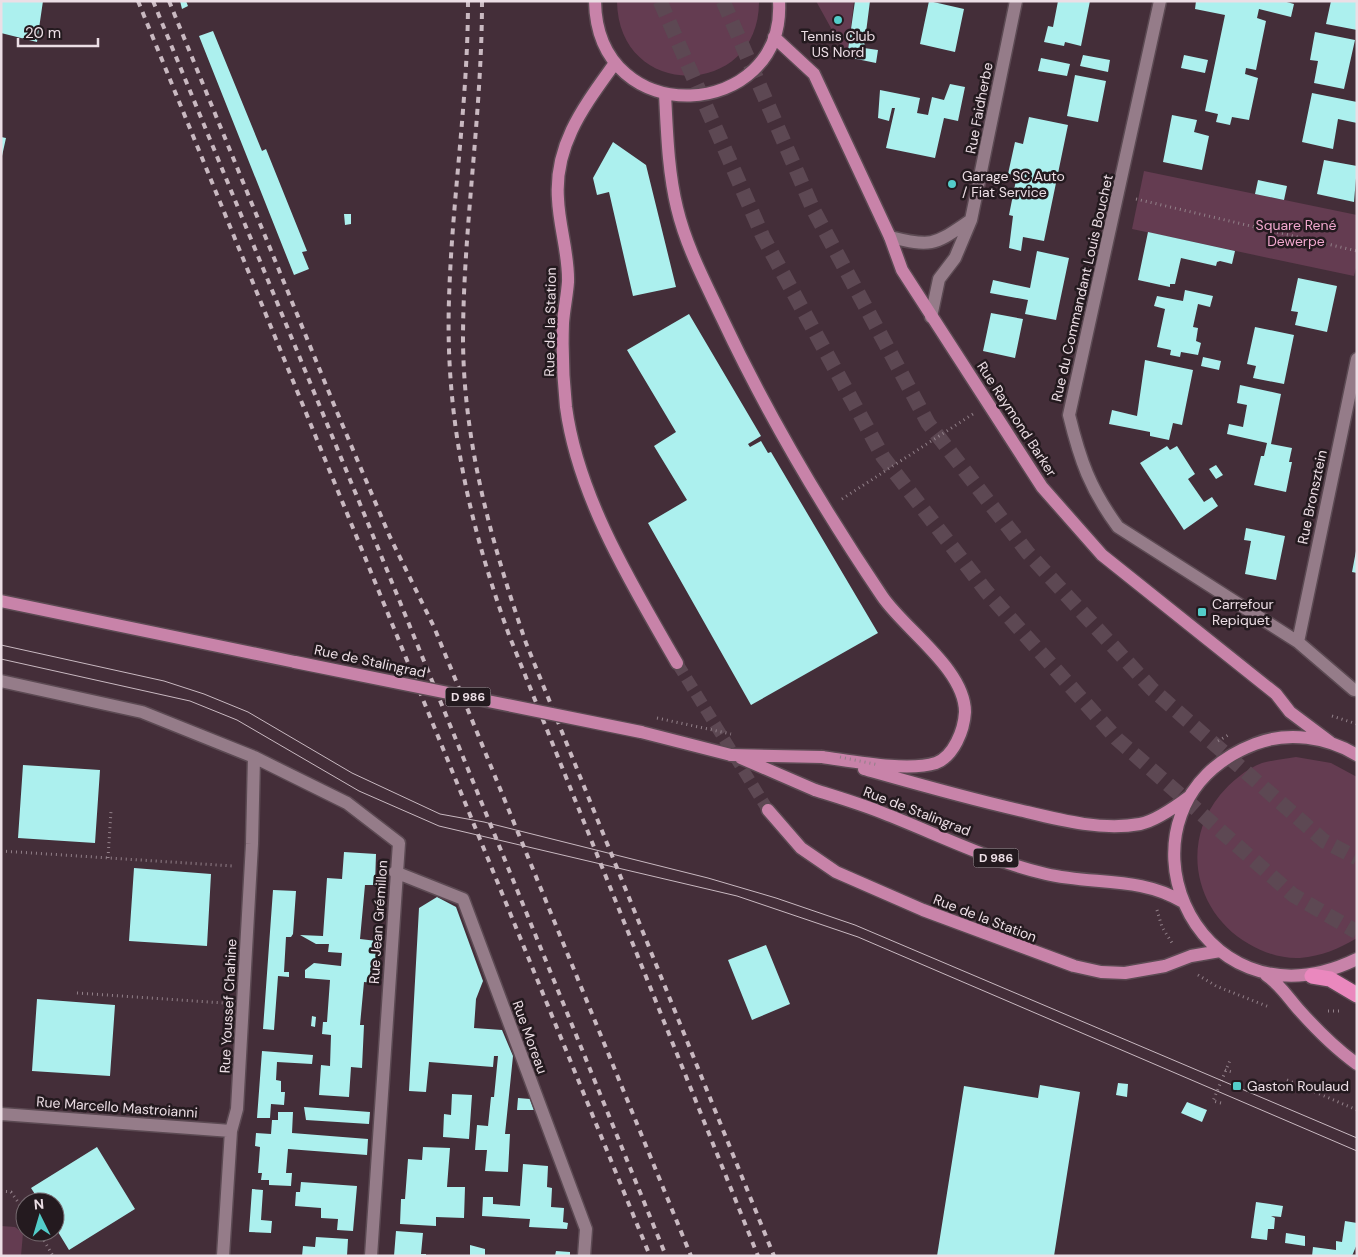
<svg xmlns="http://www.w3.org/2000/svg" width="1358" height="1257" font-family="'DM Sans',sans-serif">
	<rect width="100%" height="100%" fill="#442e39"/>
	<path fill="#643c51" d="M617,1H759C760,99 618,102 617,1Z
		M816,1H854L847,57Z
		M1144,171L1357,215V264L1354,276L1132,229Z
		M1296,757L1331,763L1357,777V938C1338,949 1322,956 1300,958C1283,959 1264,953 1249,944C1195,913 1180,844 1220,795C1231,782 1246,769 1262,763C1273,760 1285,759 1296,757Z
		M1,1226L15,1227L23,1233L21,1256H1Z"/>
	<path fill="#acf0ee" d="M1,1H43L37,42L1,33Z
		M180,1H186L188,6L182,9Z
		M855,1H870L864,48L878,50L876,63L847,57Z
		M929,1L964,9L955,52L920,44Z
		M1058,1H1090L1081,46L1065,42L1064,46L1044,42L1048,26L1053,27Z
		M1196,1H1283L1294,4L1291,17L1259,9L1257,18L1266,21L1256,70L1246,68L1245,74L1258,78L1249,120L1232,117L1230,125L1216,122L1218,114L1205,111L1225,15L1195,9Z
		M1331,1H1357V30L1326,24Z
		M213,31L262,151L266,149L307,251L302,252L309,269L294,275L199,36Z
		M1315,32L1355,40L1344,89L1314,83L1318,61L1310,60Z
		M1083,55L1110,60L1108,72L1080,66Z
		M1184,55L1208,60L1205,73L1181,68Z
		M1041,58L1070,64L1067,76L1038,71Z
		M1075,75L1106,81L1098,122L1067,116Z
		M950,84L965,87L958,121L944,118L935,158L886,148L895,108H892L889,121L878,118L880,90L920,98L917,113L928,115L932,97L944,100Z
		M1312,93L1357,102V123L1338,119L1333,149L1302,142Z
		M1172,115L1197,120L1194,132L1209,136L1202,170L1163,162Z
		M1029,117L1068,125L1044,241L1023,237L1021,251L1009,248L1013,216L1009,215L1017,175L1008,174L1015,142L1023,144Z
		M1,137L6,138L2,156H1Z
		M613,142L646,165L676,287L633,296L609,192L597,195L593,178Z
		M1324,160L1357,166L1354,202L1317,194Z
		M1258,180L1287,186L1284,200L1255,194Z
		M344,214H351V224L345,225Z
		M1148,232L1235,251L1232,264L1220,261L1217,262L1216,266L1181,258L1175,284H1170V287L1138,280Z
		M1037,251L1069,258L1056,320L1025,314L1028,300L990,293L993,280L1030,288Z
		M1298,278L1337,286L1327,332L1295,325L1298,312L1291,311Z
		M1185,290L1213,296L1210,307L1198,304L1193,327L1198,328L1196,341L1201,343L1198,355L1181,352L1180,357L1170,355L1171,350L1157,347L1165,309L1154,306L1157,296L1183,301Z
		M991,313L1023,319L1015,358L983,351Z
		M689,314L761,436L748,444L750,447L761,441L768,453L771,452L878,633L751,705L648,523L687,500L654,446L676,432L627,350Z
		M1255,327L1294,335L1284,384L1253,378L1256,366L1247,364Z
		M1203,357L1221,361L1219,370L1201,366Z
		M1145,360L1193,370L1182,425L1173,423L1169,440L1150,436V432L1109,424L1112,410L1137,416Z
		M1240,385L1281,394L1271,444L1292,448L1289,462H1292L1286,492L1254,485L1261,456H1264L1267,443L1227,434L1229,424L1243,427L1247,405L1237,403Z
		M1167,446L1170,450L1177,446L1195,474L1188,479L1204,502L1212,497L1218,506L1184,530L1140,463Z
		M1216,465L1223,475L1216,479L1209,469Z
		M1246,528L1285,536L1276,580L1245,574L1251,541L1244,540Z
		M1356,551H1357V573L1352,572Z
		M23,765L100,770L95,843L18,838Z
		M344,852L376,854L375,885H365L360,939L377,941L373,983L364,982L360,1025H364L362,1068L351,1067L349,1097L319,1095L321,1065L330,1066L331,1035L322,1034L323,1022H327L330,980L305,978V970L314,963L341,966L342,953L328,952L329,944H316L300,935L323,936L327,878L342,879Z
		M134,868L211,874L207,946L129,941Z
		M273,890L296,891L293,934L291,937H286L284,972H289V977L278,976L274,1030L263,1029Z
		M437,897L456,907L483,981L476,999L474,1028L502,1030L513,1056L505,1134H510L508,1172L485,1171L487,1150H475L477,1125L488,1126L491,1097H494L498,1056H494L493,1067L429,1062L426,1092L409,1091L419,908Z
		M766,945L790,1004L752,1020L728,960Z
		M37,999L115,1005L110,1076L32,1071Z
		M312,1016L316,1017L315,1027L311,1026Z
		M262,1051L313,1055L312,1064L277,1062L276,1080L281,1081V1092H285L284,1105L271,1104L270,1118H257Z
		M1118,1083L1128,1084L1127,1097L1116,1095Z
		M1040,1085L1080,1092L1054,1256H937L964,1086L1038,1098Z
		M452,1094L472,1095L469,1139L443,1137L444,1114L451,1115Z
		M518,1098L530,1099L534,1110H517Z
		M1187,1102L1207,1110L1202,1122L1181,1113Z
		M304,1107L370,1112L369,1124L306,1120Z
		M278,1112H293L292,1133L368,1139L367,1155L288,1149L286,1173H292L291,1186L269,1185V1180H261L262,1173H258L260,1147L255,1146L256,1133L271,1134L272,1120H278Z
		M97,1147L135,1209L69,1250L55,1227V1202H40L31,1188Z
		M423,1147L450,1148L447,1187H465L464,1218L436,1217V1226L400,1224L401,1199H405L408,1159L422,1160Z
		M523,1164L548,1166L547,1187L552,1188L551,1207L564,1208L563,1222L568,1223L567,1229L529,1227L530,1219L482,1216L483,1197H493V1204L520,1206Z
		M301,1182L357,1186L353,1231L337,1230L338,1219L321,1218V1208L295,1206L296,1192H300Z
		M252,1189L263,1190L261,1220L272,1221L271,1233L249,1232Z
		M1256,1202L1283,1206L1281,1217L1271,1216L1275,1218L1274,1229H1268L1267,1240L1251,1238Z
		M1345,1221L1357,1223V1244L1352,1256H1312L1313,1247L1336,1250V1241L1342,1242Z
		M396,1231L423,1233L421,1254H426V1256H394Z
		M1286,1233L1305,1236V1246L1285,1243Z
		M316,1237L348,1239L347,1256H302L303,1246L315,1247Z
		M470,1245L485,1249V1256H470Z
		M556,1251L570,1252V1256H555Z"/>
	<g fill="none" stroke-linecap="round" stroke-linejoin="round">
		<path stroke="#5d4853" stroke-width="12" stroke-dasharray="12 6" stroke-linecap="butt" d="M677,663L768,810"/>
		<path stroke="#5d4853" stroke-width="15" stroke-dasharray="15 8" stroke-linecap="butt" d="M660,1L763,237L883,457L986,591L1117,739L1293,895L1357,932
			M723,1L813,209L928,423L1028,553L1152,689L1324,841L1357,858"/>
		<defs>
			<path id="minor" d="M1160,1L1069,415C1080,460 1090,489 1118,527L1298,642L1354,690
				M890,237C934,248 935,244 971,220
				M931,317L939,279L955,258L971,220L1016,1
				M1298,642L1357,359
				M1,681L142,712L254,757L347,803L399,843L371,1256
				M395,872L463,899L586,1229L584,1256
				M1,1114L231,1131
				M223,1256L231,1131L237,1109L252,844L254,757"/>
			<path id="major" d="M595,1C597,133 786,121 779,1
				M774,37L814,74L890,237L902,270L1042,487L1102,555L1276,694L1290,712L1330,742
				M615,63C585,105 554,144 558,199C559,226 569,255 568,282C567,296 564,309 563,323C562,351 563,379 566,407C578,497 632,585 677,663
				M665,94C667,132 668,171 677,208C686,246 705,282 722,318C767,414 822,507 882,596C904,629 965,669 965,712C964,730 954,756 936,763C907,772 852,761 822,757
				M1,601L295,662
				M641,732L731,755
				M1357,755C1327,737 1288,731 1255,744C1097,805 1192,1039 1357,959
				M864,769C917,784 969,799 1023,811C1060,820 1102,831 1140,824C1155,821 1178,805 1190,796
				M815,790C837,797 861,804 883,813C937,834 990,861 1046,874C1092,885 1141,876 1183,902
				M768,810L801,848L836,872L923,910L1074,966L1101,972L1125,973L1165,966L1191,956L1220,951
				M1266,975C1281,985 1289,999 1300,1011C1317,1030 1336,1049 1357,1064"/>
			<path id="highway" d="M1312,976L1330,979L1357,995"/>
		</defs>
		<use href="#minor" stroke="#5c4a53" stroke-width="15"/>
		<use href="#major" stroke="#5c4a53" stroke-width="15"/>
		<use href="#highway" stroke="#5c4a53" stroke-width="18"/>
		<path stroke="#928089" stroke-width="3" stroke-dasharray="1 4" stroke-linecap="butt" d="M1136,199L1357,251
			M842,499L973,414
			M1332,716L1357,724
			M1218,741L1230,734
			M1,851L233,866
			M108,858L111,811
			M1157,910L1162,927L1172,943
			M1198,975L1216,986L1269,1007
			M77,993L224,1003
			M1328,1011H1342
			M1225,1070L1232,1072
			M1287,1080L1357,1110
			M1221,1103L1213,1101L1231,1058
			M1,1191L11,1192L25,1212
			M39,1232L53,1256"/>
		<use href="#minor" stroke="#957c89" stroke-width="12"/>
		<use href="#major" stroke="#c883a9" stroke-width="12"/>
		<use href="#highway" stroke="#ea88be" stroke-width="15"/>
		<path stroke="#c9b9c1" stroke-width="1" d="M1,645L164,681L204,694L248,712L352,773L440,814L484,822L708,878L776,898L855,925L1357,1138
			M1,659L190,701L237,720L359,791L439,826L737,896L858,937L1357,1151"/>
		<path stroke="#c9b9c1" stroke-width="4" stroke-dasharray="6 6" stroke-linecap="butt" d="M138,1L650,1256
			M153,1L365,516L666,1256
			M169,1L337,412L390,537L434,627L691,1256
			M468,1C468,101 452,199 449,299C445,417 469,524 509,635L758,1256
			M482,1C482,115 463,228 463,341C464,446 492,544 526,643L774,1256"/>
		<defs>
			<path id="major-bridge" d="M295,662L641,732
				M731,755L822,757
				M741,758L815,790"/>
		</defs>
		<use href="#major-bridge" stroke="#5c4a53" stroke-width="15" stroke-linecap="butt"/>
		<path stroke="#928089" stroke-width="3" stroke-dasharray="1 4" stroke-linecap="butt" d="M657,718L731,734
			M840,757L879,765"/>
		<use href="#major-bridge" stroke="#c883a9" stroke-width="12"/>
	</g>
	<g fill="#53cdca" stroke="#241a1f" stroke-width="2">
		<circle cx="838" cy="20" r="5"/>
		<circle cx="952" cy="184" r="5"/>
		<rect x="1197" y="607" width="10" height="10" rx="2.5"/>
		<rect x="1232" y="1081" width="10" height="10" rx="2.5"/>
	</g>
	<g text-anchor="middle" stroke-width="5" stroke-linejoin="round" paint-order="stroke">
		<g fill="#241a1f" stroke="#b0a3aa" stroke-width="1">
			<rect x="445.5" y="687.5" width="45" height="19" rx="4"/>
			<rect x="973.5" y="848.5" width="45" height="19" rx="4"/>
		</g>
		<g font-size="12" font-weight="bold" fill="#ecdee5">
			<text x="468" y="701">D 986</text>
			<text x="996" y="862">D 986</text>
		</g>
		<g font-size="14" fill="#ecdee5" stroke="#241a1f" text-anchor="start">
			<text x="838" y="41" text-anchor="middle">Tennis Club<tspan x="838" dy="16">US Nord</tspan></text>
			<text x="962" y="181">Garage SC Auto<tspan x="962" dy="16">/ Fiat Service</tspan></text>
			<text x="1212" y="609">Carrefour<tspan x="1212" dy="16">Repiquet</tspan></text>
			<text x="1247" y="1091">Gaston Roulaud</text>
		</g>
		<g font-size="14" fill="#ecdee5" stroke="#241a1f">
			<text transform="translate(979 108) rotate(-79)" y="5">Rue Faidherbe</text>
			<text transform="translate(1082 288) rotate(-77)" y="5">Rue du Commandant Louis Bouchet</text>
			<text transform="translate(550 322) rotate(-89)" y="5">Rue de la Station</text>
			<text transform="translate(1017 419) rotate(57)" y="5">Rue Raymond Barker</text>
			<text transform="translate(1312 497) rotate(-78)" y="5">Rue Bronsztein</text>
			<text transform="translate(370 661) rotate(12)" y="5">Rue de Stalingrad</text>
			<text transform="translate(917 811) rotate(21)" y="5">Rue de Stalingrad</text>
			<text transform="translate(985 918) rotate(21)" y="5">Rue de la Station</text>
			<text transform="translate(378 922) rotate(-86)" y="5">Rue Jean Grémillon</text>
			<text transform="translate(228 1006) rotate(-87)" y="5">Rue Youssef Chahine</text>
			<text transform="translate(530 1037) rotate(70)" y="5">Rue Moreau</text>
			<text transform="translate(117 1107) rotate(4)" y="5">Rue Marcello Mastroianni</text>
		</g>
		<g font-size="14" fill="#f1a8ce" stroke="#241a1f">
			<text x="1296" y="230">Square René<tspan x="1296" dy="16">Dewerpe</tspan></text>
		</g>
	</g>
	<rect width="1358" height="1257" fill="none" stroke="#ecdee5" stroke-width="5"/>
	<g transform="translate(40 1217) rotate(355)"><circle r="24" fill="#241a1f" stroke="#74686e"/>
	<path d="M0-4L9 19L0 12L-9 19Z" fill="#53cdca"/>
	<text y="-8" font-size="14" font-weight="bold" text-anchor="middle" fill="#ecdee5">N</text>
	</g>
	<path d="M18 38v8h80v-8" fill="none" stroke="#ecdee5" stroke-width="2.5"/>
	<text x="25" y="38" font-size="15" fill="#ecdee5" stroke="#241a1f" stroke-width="4" paint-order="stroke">20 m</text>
</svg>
